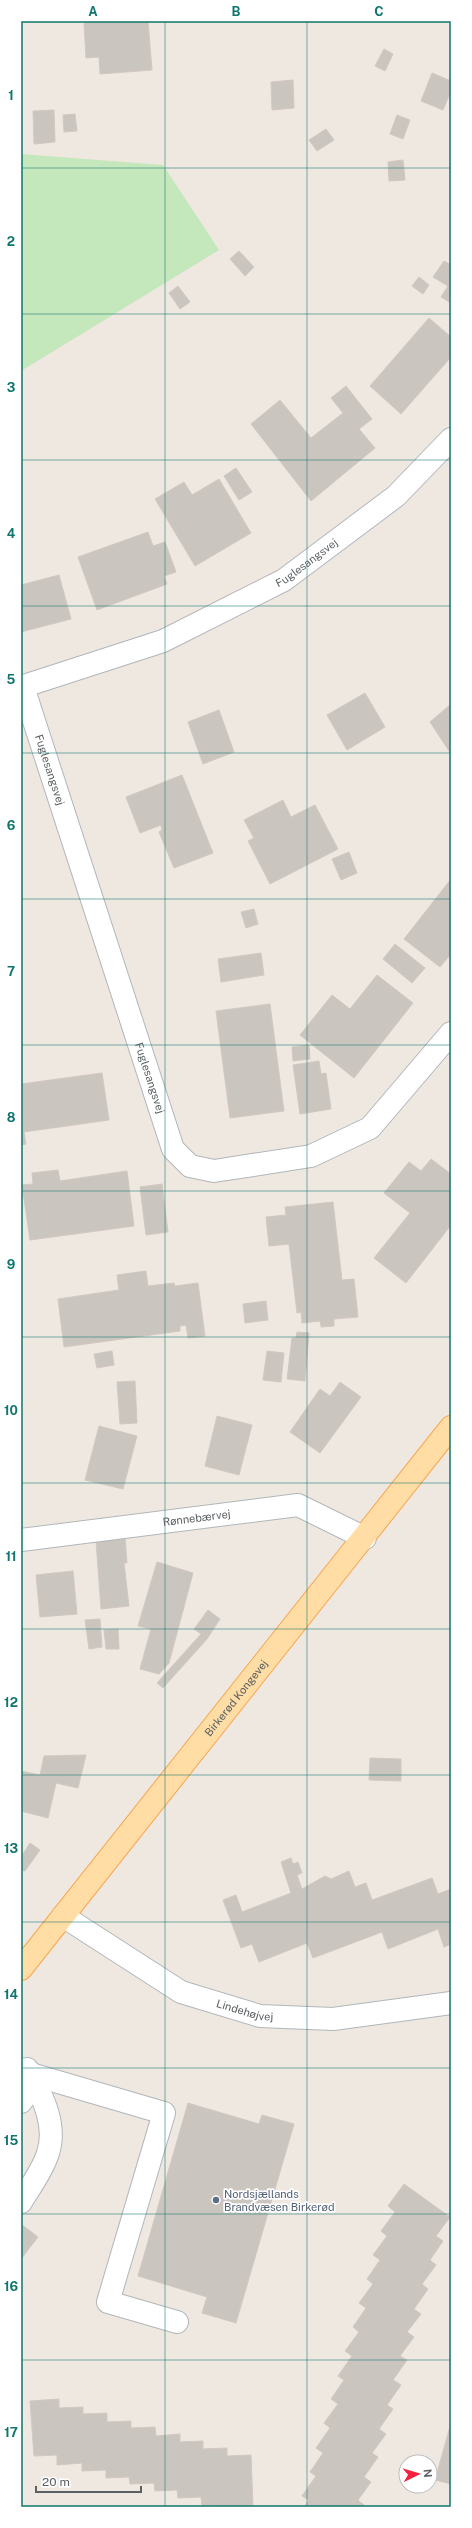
<svg xmlns="http://www.w3.org/2000/svg" width="472" height="2528" font-family="'Public Sans',sans-serif">
	<rect width="100%" height="100%" fill="#eee8e1"/>
	<path fill="#c5e7bc" d="M21,154L163,165L219,250L21,371Z"/>
	<path fill="#cbc5c0" stroke="#d3c8bf" d="M98,21H148L152,70L100,74L99,57L86,58L84,23Z
		M384,49L393,54L385,71L375,66Z
		M432,73L451,81V91L443,110L421,101Z
		M293,80L294,108L272,110L271,82Z
		M54,110L55,142L34,144L33,111Z
		M75,114L77,131L64,132L63,115Z
		M397,115L410,120L403,139L390,134Z
		M326,129L334,140L317,151L309,140Z
		M403,160L405,180L389,181L388,162Z
		M239,251L254,267L245,276L230,259Z
		M444,261L451,265V303L441,297L448,286L433,277Z
		M419,277L429,285L423,294L412,286Z
		M178,286L190,302L180,309L169,293Z
		M429,318L451,337V357L401,414L370,386Z
		M346,386L372,419L359,429L375,448L311,501L251,424L280,400L311,438L343,413L331,398Z
		M236,468L252,492L239,500L224,476Z
		M219,479L251,533L195,566L155,499L184,482L192,495Z
		M148,532L153,546L165,542L176,572L164,576L167,584L97,610L78,557Z
		M59,575L71,619L21,632V585Z
		M365,693L385,727L347,750L327,715Z
		M451,704V754L430,722Z
		M219,710L234,752L203,764L188,722Z
		M182,775L213,853L174,868L159,832L162,830L161,825L140,833L126,797Z
		M283,800L291,817L315,805L338,849L270,884L248,841L254,838L244,820Z
		M349,852L357,873L341,880L332,859Z
		M451,879V954L440,967L404,939Z
		M254,909L258,924L246,928L241,912Z
		M395,944L425,968L412,983L383,959Z
		M261,953L264,975L221,982L218,959Z
		M377,975L413,1003L354,1078L300,1035L332,995L350,1009Z
		M270,1004L284,1111L230,1118L216,1011Z
		M309,1045L310,1059L293,1061L292,1047Z
		M319,1061L321,1074L326,1073L331,1109L300,1114L293,1065Z
		M102,1073L109,1120L24,1132L26,1144L21,1145V1084Z
		M431,1159L451,1174V1225L406,1283L374,1258L410,1213L384,1193L409,1162L421,1171Z
		M58,1170L60,1181L127,1171L134,1226L30,1240L22,1185L33,1184L32,1173Z
		M162,1184L168,1232L146,1235L140,1187Z
		M333,1202L342,1280L354,1279L358,1317L334,1319V1326L321,1327L320,1321L302,1323L301,1312L297,1313L289,1244L269,1246L266,1217L286,1215L285,1207Z
		M146,1271L148,1286L174,1283L175,1286L198,1283L205,1336L188,1338L186,1325L180,1326V1331L64,1347L58,1299L119,1290L117,1275Z
		M266,1301L268,1320L245,1323L243,1304Z
		M297,1332L309,1333L305,1381L287,1379L292,1338H296Z
		M112,1351L114,1365L97,1368L94,1354Z
		M267,1351L284,1353L281,1382L263,1380Z
		M135,1381L137,1423L120,1424L117,1382Z
		M340,1382L361,1397L320,1453L290,1432L320,1389L330,1396Z
		M217,1416L252,1425L239,1475L205,1466Z
		M99,1426L137,1436L123,1489L85,1480Z
		M125,1538L127,1563H124L129,1606L101,1609L96,1541Z
		M157,1562L193,1573L169,1663L159,1674L140,1669L151,1629L138,1626Z
		M73,1571L77,1614L40,1617L36,1575Z
		M208,1610L220,1619L207,1639L163,1688L157,1683L201,1634L194,1629Z
		M100,1619L102,1647L89,1649L85,1620Z
		M118,1629L119,1649H106L104,1630Z
		M86,1755L78,1788L56,1783L48,1818L21,1811V1771L40,1775L44,1756Z
		M370,1758L401,1759V1781L369,1780Z
		M30,1843L40,1850L25,1871L21,1870V1854H23Z
		M291,1858L293,1864L298,1862L302,1873L297,1875L302,1889L325,1876L331,1879L349,1871L355,1887L366,1883L372,1900L432,1878L438,1894L451,1889V1944L444,1947L438,1929L388,1949L382,1932L313,1958L307,1943L259,1962L252,1944L241,1948L223,1900L236,1895L242,1912L291,1893L281,1862Z
		M188,2103L259,2124L262,2115L294,2124L236,2323L202,2313L207,2297L138,2276Z
		M404,2184L450,2217L436,2236L443,2241L430,2260L436,2265L422,2284L428,2289L414,2309L421,2314L407,2332L414,2337L400,2356L407,2360L393,2380L401,2385L387,2405L393,2409L379,2429L386,2434L372,2453L378,2457L364,2477L371,2482L358,2500L364,2505L363,2507H304L309,2500L302,2496L316,2476L310,2472L323,2453L316,2448L330,2428L324,2423L338,2404L331,2399L344,2380L338,2376L352,2356L345,2351L359,2332L353,2327L366,2308L359,2303L373,2284L367,2279L380,2260L373,2255L387,2236L381,2231L395,2212L388,2206Z
		M21,2224L38,2237L21,2259Z
		M59,2399V2408L83,2407V2414L107,2413V2422L131,2421V2428L155,2427L156,2436L180,2434V2442L203,2441V2449L227,2448V2456L251,2455L253,2507L202,2506L201,2497L178,2498L177,2490L155,2491L154,2483L130,2484L129,2477L106,2478V2470L82,2471V2463L57,2465V2455L34,2456L30,2401Z
		M451,2423V2484L435,2480Z"/>
	<g fill="none" stroke-linecap="round" stroke-linejoin="round">
		<defs>
			<g id="minor">
				<path id="s1" d="M21,687L163,641L284,580L396,496L451,439"/>
				<path id="s2" d="M23,687L173,1149L190,1166L214,1171L311,1156L370,1128L451,1033"/>
				<path id="s3" d="M21,1540L298,1505L365,1538"/>
				<path id="s4" d="M63,1916L181,1992L260,2016L333,2019L451,2003"/>
				<path d="M31,2074L164,2113L108,2302L177,2322"/>
				<path d="M21,2102L29,2091L31,2074L27,2069"/>
				<path d="M21,2202C30,2187 43,2170 48,2153C57,2126 43,2098 31,2074"/>
			</g>
			<g id="major">
				<path id="s5" d="M21,1969L451,1427"/>
			</g>
		</defs>
		<use href="#minor" stroke="#b2b6ba" stroke-width="24"/>
		<use href="#major" stroke="#f9a54f" stroke-width="24"/>
		<use href="#minor" stroke="#fff" stroke-width="22"/>
		<use href="#major" stroke="#ffdda5" stroke-width="22"/>
	</g>
	<path fill="none" stroke="#0f766e" stroke-width="1" stroke-opacity="0.55" d="M165,21V2507M307,21V2507M21,168H451M21,314H451M21,460H451M21,606H451M21,753H451M21,899H451M21,1045H451M21,1191H451M21,1337H451M21,1483H451M21,1629H451M21,1775H451M21,1922H451M21,2068H451M21,2214H451M21,2360H451"/>
	<circle fill="#5c6f8a" stroke="#fff" stroke-width="1.5" cx="216" cy="2200" r="4"/>
	<g text-anchor="middle" stroke-width="3.5" stroke-linejoin="round" paint-order="stroke">
		<g font-size="11" fill="#5a6063" stroke="#fff">
			<text dy="4" stroke="none"><textPath href="#s1" startOffset="313">Fuglesangsvej</textPath></text>
			<text dy="4" stroke="none"><textPath href="#s2" startOffset="87">Fuglesangsvej</textPath></text>
			<text dy="4" stroke="none"><textPath href="#s2" startOffset="411">Fuglesangsvej</textPath></text>
			<text dy="4" stroke="none"><textPath href="#s3" startOffset="177">Rønnebærvej</textPath></text>
			<text dy="4" stroke="none"><textPath href="#s5" startOffset="346">Birkerød Kongevej</textPath></text>
			<text dy="4" stroke="none"><textPath href="#s4" startOffset="207">Lindehøjvej</textPath></text>
		</g>
		<g font-size="11" fill="#4e5e75" stroke="#fff" text-anchor="start">
			<text x="224" y="2198">Nordsjællands<tspan x="224" dy="13">Brandvæsen Birkerød</tspan></text>
		</g>
	</g>
	<rect width="472" height="2528" fill="none" stroke="#ffffff" stroke-width="44"/>
	<g transform="translate(418 2474) rotate(85)"><circle r="19" fill="#ffffff" stroke="#bdbfc1"/>
	<path d="M0-3L7 15L0 10L-7 15Z" fill="#f3223f"/>
	<text y="-6" font-size="11" font-weight="bold" text-anchor="middle" fill="#5a6063">N</text>
	</g>
	<path d="M36 2486v6h105v-6" fill="none" stroke="#5a6063" stroke-width="2"/>
	<text x="42" y="2486" font-size="12" fill="#5a6063" stroke="#ffffff" stroke-width="3" paint-order="stroke">20 m</text>
	<rect x="22" y="22" width="428" height="2484" fill="none" stroke="#0f766e" stroke-width="1.5"/>
	<g font-size="13" text-anchor="middle" font-weight="bold" fill="#0f766e">
		<text x="93" y="16">A</text>
		<text x="236" y="16">B</text>
		<text x="379" y="16">C</text>
		<text x="11" y="100">1</text>
		<text x="11" y="246">2</text>
		<text x="11" y="392">3</text>
		<text x="11" y="538">4</text>
		<text x="11" y="684">5</text>
		<text x="11" y="830">6</text>
		<text x="11" y="976">7</text>
		<text x="11" y="1122">8</text>
		<text x="11" y="1269">9</text>
		<text x="11" y="1415">10</text>
		<text x="11" y="1561">11</text>
		<text x="11" y="1707">12</text>
		<text x="11" y="1853">13</text>
		<text x="11" y="1999">14</text>
		<text x="11" y="2145">15</text>
		<text x="11" y="2291">16</text>
		<text x="11" y="2437">17</text>
	</g>
</svg>
